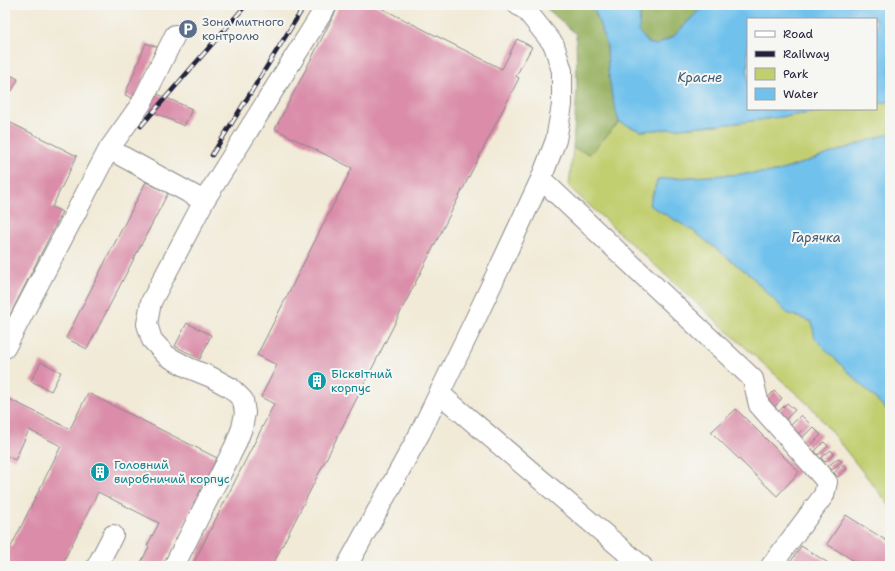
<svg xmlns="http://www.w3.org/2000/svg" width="895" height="571" font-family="'Shantell Sans',sans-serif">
	<rect width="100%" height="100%" fill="#f6f6f2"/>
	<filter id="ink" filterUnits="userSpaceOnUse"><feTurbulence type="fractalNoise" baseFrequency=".025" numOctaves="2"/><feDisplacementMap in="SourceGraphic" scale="8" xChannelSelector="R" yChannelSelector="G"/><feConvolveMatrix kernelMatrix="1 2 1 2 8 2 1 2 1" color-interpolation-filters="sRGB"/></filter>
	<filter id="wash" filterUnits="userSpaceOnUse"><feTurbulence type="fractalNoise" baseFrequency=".012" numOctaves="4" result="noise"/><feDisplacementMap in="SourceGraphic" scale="16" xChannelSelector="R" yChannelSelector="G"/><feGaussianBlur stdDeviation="0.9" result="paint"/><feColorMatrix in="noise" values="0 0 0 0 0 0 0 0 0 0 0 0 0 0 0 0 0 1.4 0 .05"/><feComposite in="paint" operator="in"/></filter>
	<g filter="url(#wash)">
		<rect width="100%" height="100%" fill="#f1ead7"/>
		<path fill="#c2cf71" stroke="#727856" d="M890,101V134L882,136L776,172L658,179L649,204L692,230L750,275L787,313L812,322L815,339L890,413V506L812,408L569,187L573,148L590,154L619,122L641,131L729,124L840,109H876V104Z"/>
		<path fill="#99b263" stroke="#5e6a4f" d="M543,5H586L595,11L607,46L608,70L612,97L619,122L590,154L573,148L577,87L576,34Z
			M648,5H704L674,36L657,45L648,43L639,31L640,13Z"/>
		<path fill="#70c1ec" stroke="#497294" d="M586,5H648L640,13L639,31L648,43L657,45L674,36L704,5H890V101L876,104V19H748V109H840L729,124L641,131L619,122L612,97L608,70L607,46L595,11Z
			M890,134V413L815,339L812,322L787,313L750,275L692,230L649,205L658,179L776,172L882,136Z"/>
		<g id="blocks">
			<path fill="#da8ca8" d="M339,5H375L502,69L517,39L532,47L516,76L519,78L272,566H192L274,404L261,397L277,365L257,355L352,168L275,129Z
				M146,43L157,47L135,99L125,95Z
				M5,72L18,79L12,91L5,88Z
				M155,93L192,109L184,126L147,109Z
				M5,120L77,156L52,207L62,212L9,317L5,314Z
				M146,182L168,193L87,349L66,338Z
				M187,323L211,335L200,359L175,346Z
				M41,362L61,372L51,391L31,381Z
				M774,391L782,398L771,411L763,403Z
				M88,393L217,458L163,566H139L149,547L147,546L159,523L98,492L61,566H5V559L61,446L29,430L15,460L5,455V397L70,429Z
				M787,403L795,410L783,422L775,415Z
				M736,409L799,472L777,496L711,432Z
				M801,415L809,423L797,435L789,427Z
				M813,427L821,435L809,447L801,439Z
				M824,442L828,446L818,455L815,451Z
				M831,450L834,454L825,462L821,458Z
				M838,458L842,462L832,470L828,466Z
				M843,464L847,469L838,477L834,473Z
				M846,515L890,543V566H862L827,544Z
				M801,546L833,566H788Z"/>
		</g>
	</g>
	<g filter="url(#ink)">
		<use href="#blocks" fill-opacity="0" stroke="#8a8689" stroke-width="1"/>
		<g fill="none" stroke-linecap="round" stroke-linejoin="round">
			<defs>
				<path id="minor" d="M109,149L204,201
					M541,179L753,379L759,405L827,482L824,495L771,566
					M5,348L109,149L141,104L175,35
					M439,393L642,566
					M97,566L113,535
					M174,566L235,446L242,428L245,413L243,400L231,388L211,377L189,368L167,356L152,340L147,324L151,302L204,201L327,5
					M347,566L420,433L475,320L541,179L556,140L562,105V71L554,45L526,10L518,5"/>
			</defs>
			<use href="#minor" stroke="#8a8689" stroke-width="22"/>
			<use href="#minor" stroke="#fff" stroke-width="20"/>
			<defs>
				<path id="rail" d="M141,126L246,5
					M212,155L305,5"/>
			</defs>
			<use href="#rail" stroke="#22223b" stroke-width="4.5"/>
			<use href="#rail" stroke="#f6f6f2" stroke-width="3" stroke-dasharray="9" stroke-linecap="butt"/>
		</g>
	</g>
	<defs>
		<symbol id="parking-disc" viewBox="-11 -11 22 22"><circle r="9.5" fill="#5c6f8a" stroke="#f6f6f2"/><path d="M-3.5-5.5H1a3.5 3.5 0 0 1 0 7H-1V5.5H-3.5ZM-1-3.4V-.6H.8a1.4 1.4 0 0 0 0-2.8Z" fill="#fff"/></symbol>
		<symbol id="building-disc" viewBox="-11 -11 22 22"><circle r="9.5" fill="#0f9aa8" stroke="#f6f6f2"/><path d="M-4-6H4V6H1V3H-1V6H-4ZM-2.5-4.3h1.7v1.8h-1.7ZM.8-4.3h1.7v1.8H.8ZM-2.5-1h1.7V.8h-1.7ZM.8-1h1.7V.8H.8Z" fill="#fff"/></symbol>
	</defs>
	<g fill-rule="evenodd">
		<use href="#parking-disc" x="177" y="18" width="22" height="22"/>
		<use href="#building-disc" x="306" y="370" width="22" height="22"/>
		<use href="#building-disc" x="89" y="461" width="22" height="22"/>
	</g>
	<g text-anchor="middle" stroke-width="4" stroke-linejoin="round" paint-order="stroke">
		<g font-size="12" fill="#4e5e75" stroke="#f6f6f2" text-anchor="start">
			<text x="202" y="26">Зона митного<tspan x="202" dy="14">контролю</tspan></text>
		</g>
		<g font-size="12" fill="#0d838f" stroke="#f6f6f2" text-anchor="start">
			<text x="331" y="378">Бісквітний<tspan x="331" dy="14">корпус</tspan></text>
			<text x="114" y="469">Головний<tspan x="114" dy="14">виробничий корпус</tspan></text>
		</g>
		<g font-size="13" font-style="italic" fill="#3d5a79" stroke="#f6f6f2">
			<text x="700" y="82">Красне</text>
			<text x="816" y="242">Гарячка</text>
		</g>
	</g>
	<rect width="895" height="571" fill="none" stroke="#f6f6f2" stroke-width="20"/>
	<rect x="747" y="18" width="130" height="92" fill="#f6f6f2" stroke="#a1a1a9"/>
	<rect x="755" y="31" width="20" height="6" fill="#ffffff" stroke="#a1a1a9"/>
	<text x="783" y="38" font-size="12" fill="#22223b">Road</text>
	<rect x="755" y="51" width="20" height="6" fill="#22223b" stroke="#a1a1a9"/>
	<text x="783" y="58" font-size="12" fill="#22223b">Railway</text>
	<rect x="755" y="68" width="20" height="12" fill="#c2cf71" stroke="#a1a1a9"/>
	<text x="783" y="78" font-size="12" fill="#22223b">Park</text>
	<rect x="755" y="88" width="20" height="12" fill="#70c1ec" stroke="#a1a1a9"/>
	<text x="783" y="98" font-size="12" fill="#22223b">Water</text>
</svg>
